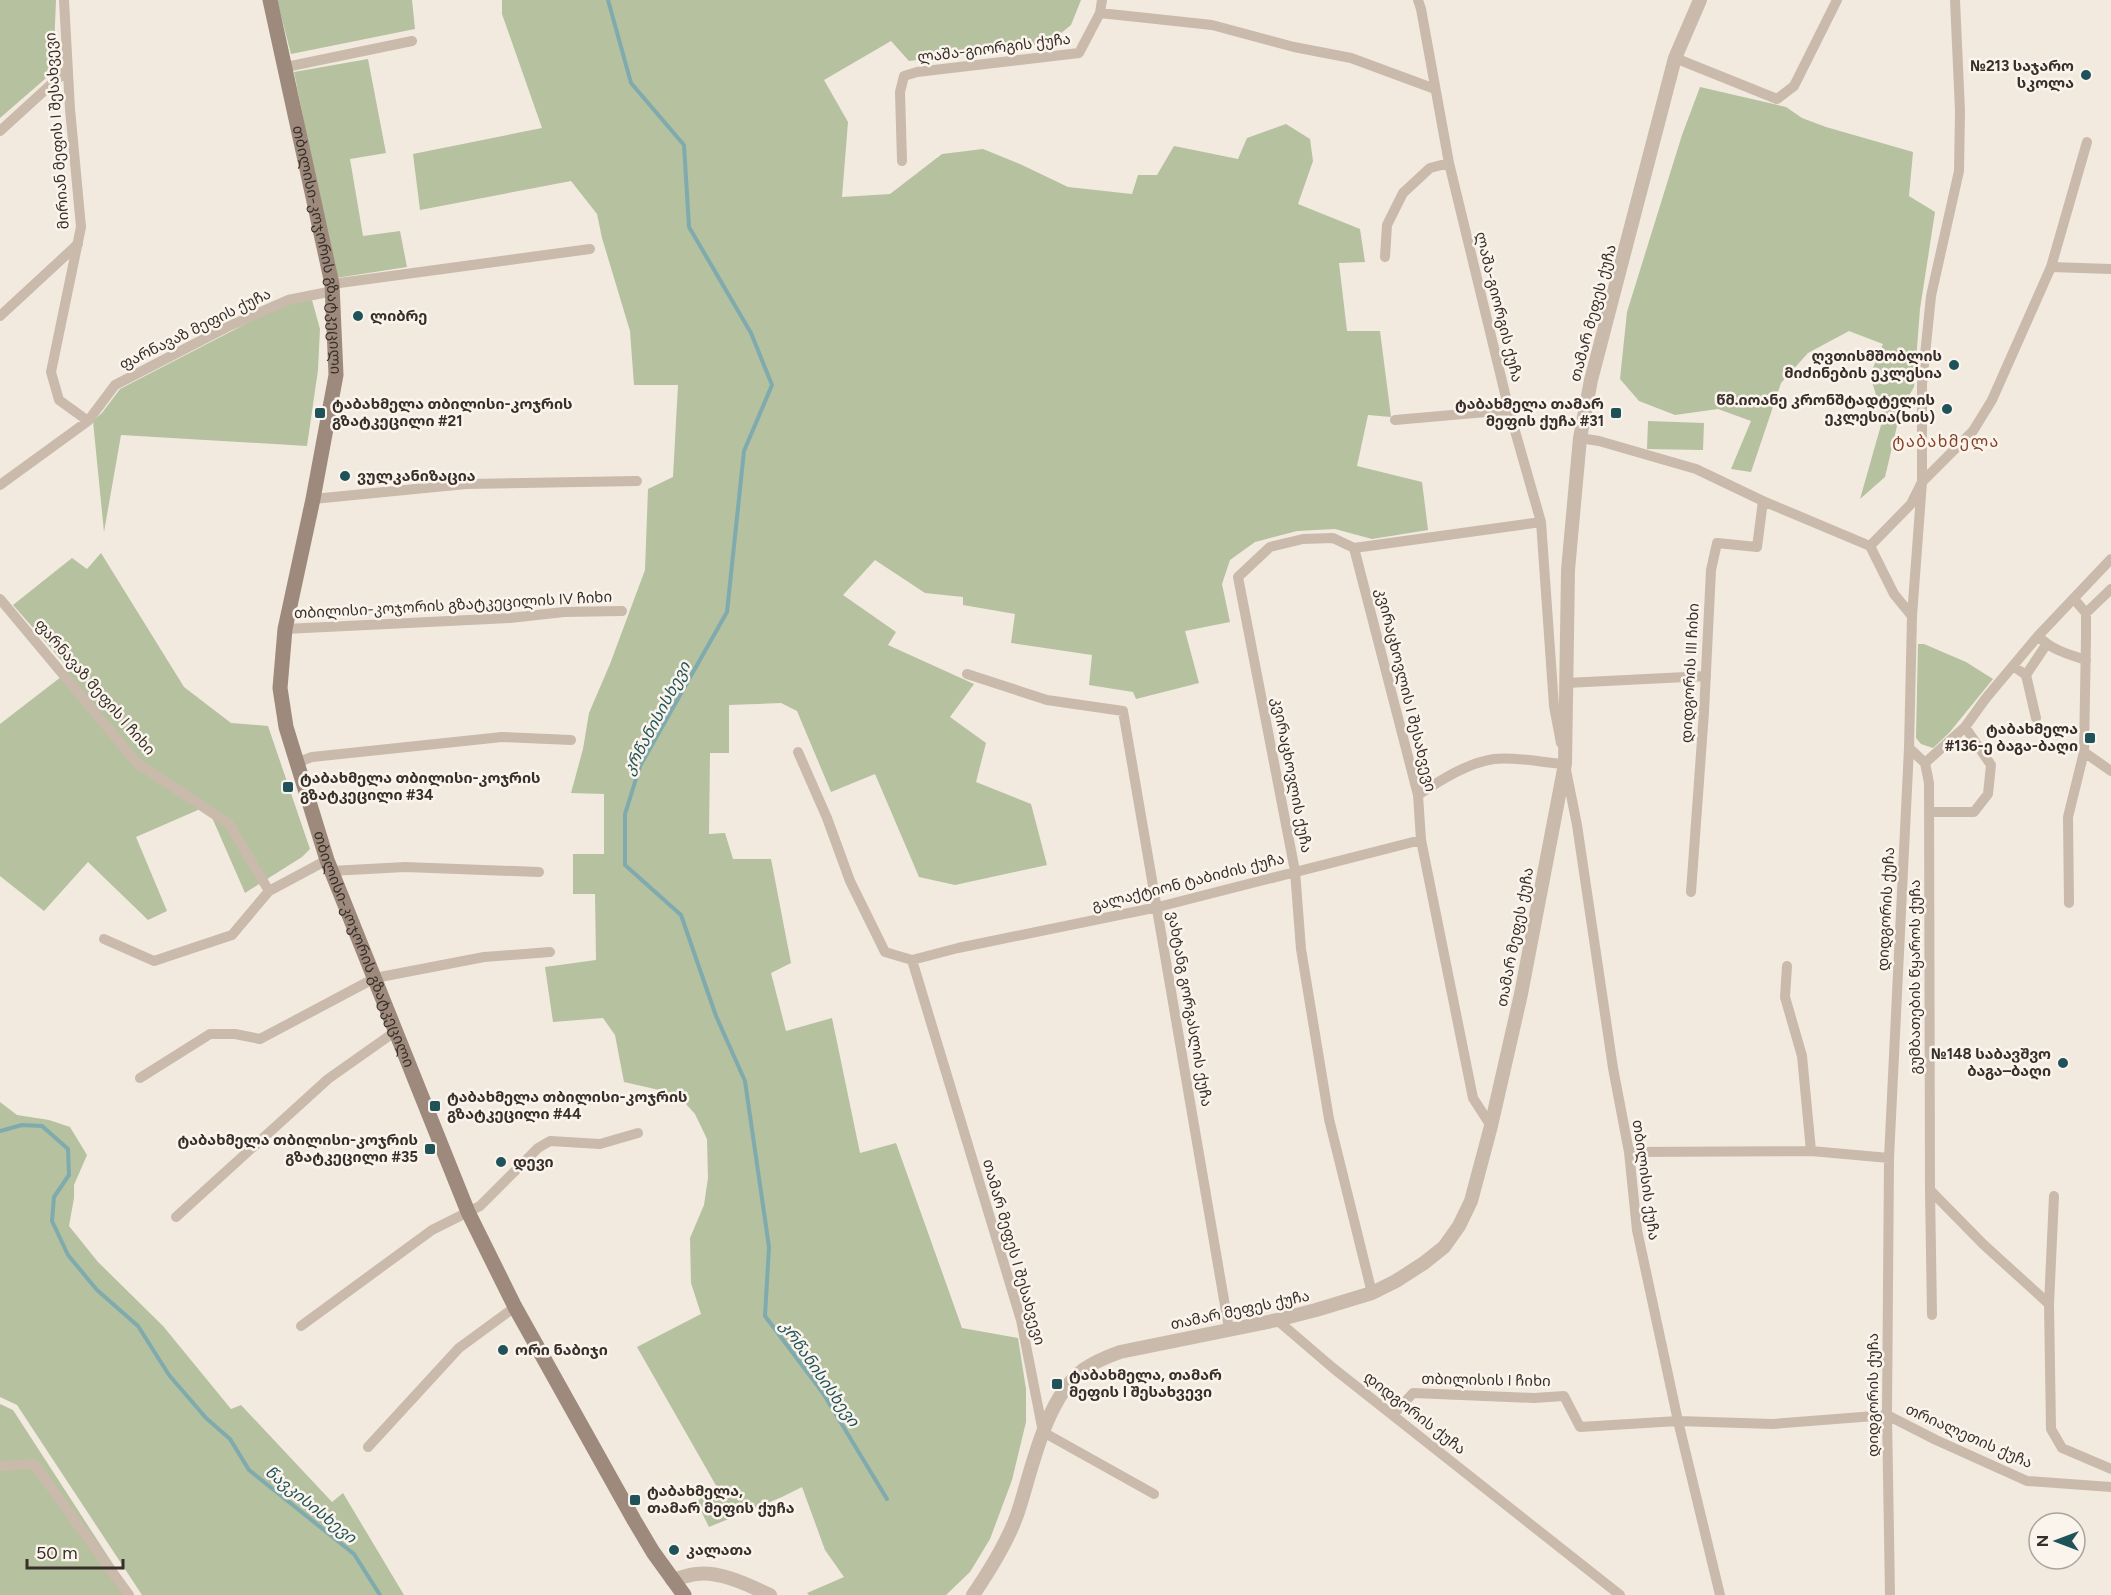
<svg xmlns="http://www.w3.org/2000/svg" width="2111" height="1595" font-family="Figtree,'Noto Sans Georgian',sans-serif">
	<rect width="100%" height="100%" fill="#f2eadf"/>
	<path fill="#b5c19f" d="M0,0H56L53,72L0,118Z
		M277,0H412L415,29L291,54Z
		M502,0H1081L1071,25L1049,43L909,61L891,41L824,80L848,122L842,197L890,194L942,154L983,149L1022,165L1068,187L1132,194L1138,175H1157L1174,146L1238,159L1247,138L1286,124L1310,139L1313,161L1298,204L1360,229L1365,262L1339,263L1347,331H1380L1391,417L1368,415L1357,466L1422,482L1428,530L1372,539L1335,529L1297,531L1255,542L1230,560L1222,584L1230,622L1185,631L1199,683L1136,699L1133,692L1089,685L1092,655L1011,643L1015,614L963,605V597L925,593L875,560L843,595L896,632L888,645L974,684L950,717L986,743L976,782L1031,804L1047,865L955,885L919,877L875,774L831,792L797,711L781,703L729,705V753H710L709,834L725,833L733,859H771L791,963L771,973L786,1031L832,1018L860,1153L896,1143L962,1328L1018,1338L1026,1389V1422L1012,1480L990,1539L970,1572L946,1595H809L807,1593L844,1577L825,1550L802,1487L782,1497L709,1527L696,1501L718,1489L637,1347L701,1314L691,1283L690,1238L704,1205L708,1178L707,1139L695,1114L677,1094L624,1082L615,1035L603,1018L553,1022L545,967L596,960L595,894H573V854H604V794L571,793L583,749L589,713L610,664L645,570L648,489L673,477L678,385H634L630,331L602,238L597,214L571,181L420,210L413,154L542,128L502,14Z
		M368,59L386,153L350,159L363,236L400,231L407,267L336,278L294,72Z
		M1700,87L1786,107L1802,118L1826,127L1913,152L1909,196L1935,212L1920,309L1914,387L1901,409L1885,477L1860,499L1883,418L1870,375L1883,344L1849,331L1808,353L1781,383L1751,472L1731,469L1751,421L1718,409L1675,415L1639,401L1620,379L1627,312L1682,135Z
		M312,300L320,329L318,370L307,446L121,435L104,532L93,421L102,413L120,389L288,302Z
		M1648,421L1704,423L1703,450L1647,449Z
		M101,553L184,687L231,723L268,726L310,849L302,857L245,893L207,806L136,837L167,911L148,920L88,862L44,911L0,876V724L70,670L13,605L72,558L87,569Z
		M1918,644H1924L1966,662L1993,679L1949,733L1933,748L1921,744L1916,738Z
		M0,1102L17,1115L49,1120L70,1127L87,1155L74,1185V1198L69,1226L98,1262L163,1326L231,1409L241,1405L332,1502L343,1493L404,1595H142L17,1405L0,1397Z
		M0,1404L13,1410L133,1595H0Z"/>
	<g fill="none" stroke-linecap="round" stroke-linejoin="round">
		<path stroke="#7fabaf" stroke-width="4" d="M608,0L631,83L684,145L689,227L751,333L772,385L744,451L727,612L640,766L625,814V865L681,915L716,1016L745,1081L769,1247L765,1316L823,1393L887,1499
			M0,1131L22,1125L42,1126L68,1149L69,1175L54,1197L52,1221L68,1255L97,1290L138,1326L169,1375L206,1418L230,1439L249,1470L354,1554L380,1595"/>
		<path stroke="#cabaab" stroke-width="10" d="M64,0L70,109L81,227L51,372L59,400L88,421
			M1418,0L1421,9L1449,163L1509,410L1541,522L1554,706L1561,743
			M1100,13L1212,25L1294,47L1351,58L1435,89
			M1675,58L1777,99L1794,86L1837,0
			M286,67L412,41
			M0,131L68,69
			M902,161L900,92L904,76L917,72L1079,53L1100,13L1102,0
			M1385,257L1387,225L1403,193L1430,168L1449,163
			M2051,267L2111,269
			M332,284L590,249
			M0,316L78,244
			M1395,420L1509,410
			M1580,438L1599,441L1696,469L1763,501L1870,546L1894,594L1912,616
			M0,485L88,421L115,385L227,327L288,300L333,291
			M313,499L466,484L637,481
			M1870,546L1911,504L1922,482L1973,431L1992,400L2051,267L2087,142
			M1354,548L1418,795L1421,840
			M0,599L137,763L229,824L269,891
			M2086,613L2111,589
			M285,629L510,618L564,612L622,611
			M2038,636C2052,650 2067,654 2086,660
			M2013,666L2026,675L2036,718
			M967,674L1047,700L1123,711L1229,1329
			M2026,675L2046,645
			M1566,683L1706,676
			M1909,748L1925,763L1929,783L1930,1190L1983,1244L2049,1304L2051,1429L2062,1448L2111,1469
			M798,752L827,818L850,881L885,952L912,960L958,948L1158,907L1421,840L1473,1098L1491,1126
			M2084,752L2111,771
			M296,763L312,757L502,737L571,740
			M1925,763L1965,727L1986,698L2038,636L2111,559
			M1566,770L1577,825L1613,1068L1629,1152L1637,1230L1678,1421L1720,1595
			M1418,795C1441,780 1467,763 1494,759C1512,756 1545,763 1565,764
			M1929,812H1974L1988,794L1991,765L1965,727
			M331,871L405,867L539,872
			M1691,892L1704,712L1711,570L1717,543L1757,547L1763,501
			M2069,903L2068,817L2084,752L2086,638V613L2074,599
			M104,939L154,961L232,935L269,891L327,860
			M912,960L1021,1320L1043,1432L1154,1494
			M1787,966L1785,997L1802,1056L1811,1151
			M140,1078L210,1034H235L260,1039L375,978L484,957L550,952
			M1629,1152L1811,1151L1889,1158
			M1930,1190L1932,1315
			M176,1217L328,1079L396,1031
			M1372,1293L1329,1119L1301,949L1295,871L1238,577L1270,547L1303,539L1333,538L1354,548L1541,522
			M2049,1304L2054,1196
			M1277,1320L1333,1368L1620,1595
			M301,1326L432,1230L480,1206L538,1148L550,1141L600,1144L638,1133
			M1393,1415L1413,1393L1534,1398L1564,1396L1580,1427L1678,1421L1773,1424L1887,1415L1936,1440L2027,1481L2111,1487
			M368,1447L459,1348L515,1307
			M0,1466L34,1464L129,1595
			M1890,1595L1887,1415L1889,1158L1909,748L1912,616L1922,482V384L1931,296L1959,171L1960,111L1955,0"/>
		<path stroke="#cabaab" stroke-width="14" d="M672,1580C680,1578 688,1575 696,1574C721,1571 748,1585 770,1595
			M973,1595C990,1570 1007,1543 1017,1515C1032,1471 1044,1400 1083,1370C1094,1362 1106,1357 1120,1352L1277,1320L1316,1310L1372,1293L1396,1281L1424,1263L1444,1247L1459,1226L1471,1201L1491,1126L1521,994L1565,764L1568,570L1580,438L1591,380L1675,58L1700,0"/>
		<path stroke="#9e8a7c" stroke-width="15" id="s1" d="M270,0L332,284L336,375L313,499L285,629L280,688L286,727L327,860L468,1212L515,1307L634,1520L653,1552L684,1595"/>
	</g>
	<g fill="#205359" stroke="#faf4ec" stroke-width="2">
		<circle cx="2086" cy="75" r="6"/>
		<circle cx="358" cy="316" r="6"/>
		<circle cx="1954" cy="365" r="6"/>
		<circle cx="1947" cy="409" r="6"/>
		<rect x="314" y="407" width="12" height="12" rx="3"/>
		<rect x="1610" y="407" width="12" height="12" rx="3"/>
		<circle cx="345" cy="476" r="6"/>
		<rect x="2084" y="732" width="12" height="12" rx="3"/>
		<rect x="282" y="781" width="12" height="12" rx="3"/>
		<circle cx="2063" cy="1063" r="6"/>
		<rect x="429" y="1100" width="12" height="12" rx="3"/>
		<rect x="424" y="1143" width="12" height="12" rx="3"/>
		<circle cx="501" cy="1162" r="6"/>
		<circle cx="503" cy="1350" r="6"/>
		<rect x="1051" y="1378" width="12" height="12" rx="3"/>
		<rect x="629" y="1494" width="12" height="12" rx="3"/>
		<circle cx="674" cy="1550" r="6"/>
	</g>
	<g text-anchor="middle" stroke-width="5" stroke-linejoin="round" paint-order="stroke">
		<g font-size="15" fill="#382f2a" stroke="#faf4ec">
			<text transform="translate(994 48) rotate(-7)" y="5">ლაშა-გიორგის ქუჩა</text>
			<text transform="translate(57 131) rotate(-94)" y="5">მირიან მეფის I შესახვევი</text>
			<text dy="5" stroke="none"><textPath href="#s1" startOffset="255">თბილისი-კოჯორის გზატკეცილი</textPath></text>
			<text transform="translate(1499 307) rotate(76)" y="5">ლაშა-გიორგის ქუჩა</text>
			<text transform="translate(1593 313) rotate(-75)" y="5">თამარ მეფეს ქუჩა</text>
			<text transform="translate(195 329) rotate(-26)" y="5">ფარნავაზ მეფის ქუჩა</text>
			<text transform="translate(453 605) rotate(-3)" y="5">თბილისი-კოჯორის გზატკეცილის IV ჩიხი</text>
			<text transform="translate(1690 673) rotate(-87)" y="5">დიდგორის III ჩიხი</text>
			<text transform="translate(95 687) rotate(49)" y="5">ფარნავაზ მეფის I ჩიხი</text>
			<text transform="translate(1406 690) rotate(76)" y="5">კვირაცხოვლის I შესახვევი</text>
			<text transform="translate(1292 775) rotate(79)" y="5">კვირაცხოვლის ქუჩა</text>
			<text transform="translate(1188 882) rotate(-14)" y="5">გალაქტიონ ტაბიძის ქუჩა</text>
			<text transform="translate(1886 909) rotate(-87)" y="5">დიდგორის ქუჩა</text>
			<text transform="translate(1515 937) rotate(-79)" y="5">თამარ მეფეს ქუჩა</text>
			<text dy="5" stroke="none"><textPath href="#s1" startOffset="975">თბილისი-კოჯორის გზატკეცილი</textPath></text>
			<text transform="translate(1915 977) rotate(-90)" y="5">გუმბათების წყაროს ქუჩა</text>
			<text transform="translate(1190 1009) rotate(80)" y="5">ვახტანგ გორგასლის ქუჩა</text>
			<text transform="translate(1646 1180) rotate(82)" y="5">თბილისის ქუჩა</text>
			<text transform="translate(1014 1252) rotate(74)" y="5">თამარ მეფეს I შესახვევი</text>
			<text transform="translate(1240 1310) rotate(-12)" y="5">თამარ მეფეს ქუჩა</text>
			<text transform="translate(1486 1380) rotate(1)" y="5">თბილისის I ჩიხი</text>
			<text transform="translate(1873 1395) rotate(-90)" y="5">დიდგორის ქუჩა</text>
			<text transform="translate(1415 1413) rotate(38)" y="5">დიდგორის ქუჩა</text>
			<text transform="translate(1969 1436) rotate(24)" y="5">თრიალეთის ქუჩა</text>
		</g>
		<g font-size="15" font-weight="bold" fill="#382f2a" stroke="#faf4ec" text-anchor="start">
			<text x="2074" y="71" text-anchor="end">№213 საჯარო<tspan x="2074" dy="17">სკოლა</tspan></text>
			<text x="370" y="321">ლიბრე</text>
			<text x="1942" y="361" text-anchor="end">ღვთისმშობლის<tspan x="1942" dy="17">მიძინების ეკლესია</tspan></text>
			<text x="1935" y="405" text-anchor="end">წმ.იოანე კრონშტადტელის<tspan x="1935" dy="17">ეკლესია(ხის)</tspan></text>
			<text x="332" y="409">ტაბახმელა თბილისი-კოჯრის<tspan x="332" dy="17">გზატკეცილი #21</tspan></text>
			<text x="1604" y="409" text-anchor="end">ტაბახმელა თამარ<tspan x="1604" dy="17">მეფის ქუჩა #31</tspan></text>
			<text x="357" y="481">ვულკანიზაცია</text>
			<text x="2078" y="734" text-anchor="end">ტაბახმელა<tspan x="2078" dy="17">#136-ე ბაგა-ბაღი</tspan></text>
			<text x="300" y="783">ტაბახმელა თბილისი-კოჯრის<tspan x="300" dy="17">გზატკეცილი #34</tspan></text>
			<text x="2051" y="1059" text-anchor="end">№148 საბავშვო<tspan x="2051" dy="17">ბაგა–ბაღი</tspan></text>
			<text x="447" y="1102">ტაბახმელა თბილისი-კოჯრის<tspan x="447" dy="17">გზატკეცილი #44</tspan></text>
			<text x="418" y="1145" text-anchor="end">ტაბახმელა თბილისი-კოჯრის<tspan x="418" dy="17">გზატკეცილი #35</tspan></text>
			<text x="513" y="1167">დევი</text>
			<text x="515" y="1355">ორი ნაბიჯი</text>
			<text x="1069" y="1380">ტაბახმელა, თამარ<tspan x="1069" dy="17">მეფის I შესახვევი</tspan></text>
			<text x="647" y="1496">ტაბახმელა,<tspan x="647" dy="17">თამარ მეფის ქუჩა</tspan></text>
			<text x="686" y="1555">კალათა</text>
		</g>
		<g font-size="16" letter-spacing="1.5" fill="#854025" stroke="#faf4ec">
			<text x="1946" y="447">ტაბახმელა</text>
		</g>
		<g font-size="16" font-style="italic" fill="#205359" stroke="#faf4ec">
			<text transform="translate(656 718) rotate(-62)" y="6">კრწანისისხევი</text>
			<text transform="translate(820 1373) rotate(55)" y="6">კრწანისისხევი</text>
			<text transform="translate(311 1504) rotate(39)" y="6">წავკისისხევი</text>
		</g>
	</g>
	<g transform="translate(2057 1541) rotate(270)"><circle r="28" fill="#faf4ec" stroke="#aca59e" stroke-width="1.5"/>
	<path d="M0-4.5L10 22L0 15L-10 22Z" fill="#205359"/>
	<text y="-9" font-size="16" font-weight="bold" text-anchor="middle" fill="#382f2a">N</text>
	</g>
	<path d="M27 1559v9h96v-9" fill="none" stroke="#382f2a" stroke-width="3"/>
	<text x="36" y="1559" font-size="18" fill="#382f2a" stroke="#faf4ec" stroke-width="4.5" paint-order="stroke">50 m</text>
</svg>
